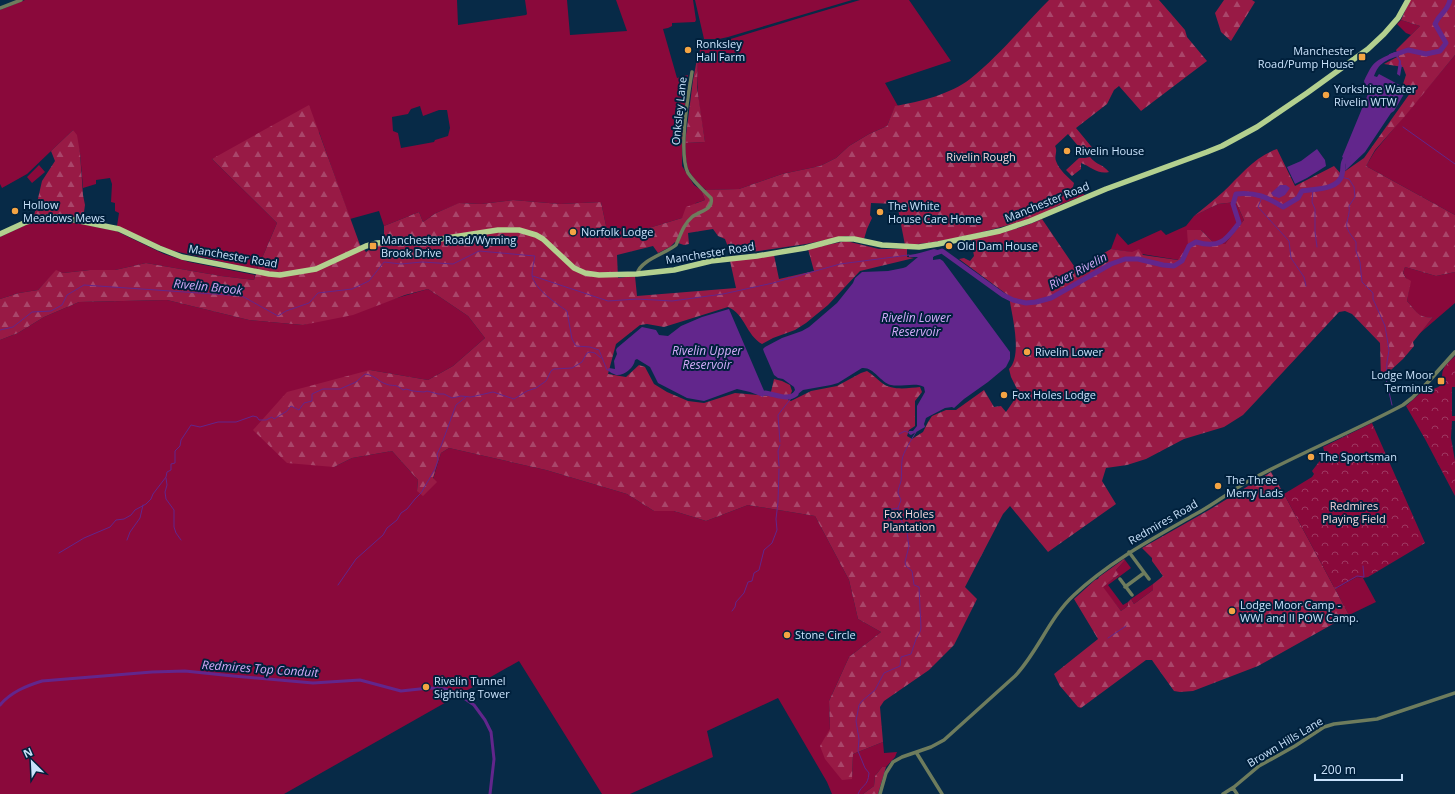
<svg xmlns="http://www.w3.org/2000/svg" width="1455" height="794" font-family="'Open Sans',sans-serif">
	<defs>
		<pattern id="forest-firs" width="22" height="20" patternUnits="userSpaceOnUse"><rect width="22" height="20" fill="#981a45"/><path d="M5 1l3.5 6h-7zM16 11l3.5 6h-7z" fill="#a9466a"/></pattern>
		<pattern id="park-crowns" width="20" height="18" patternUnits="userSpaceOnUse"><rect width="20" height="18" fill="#8a093b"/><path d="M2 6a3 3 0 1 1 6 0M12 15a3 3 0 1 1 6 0" fill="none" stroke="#9e3862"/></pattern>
	</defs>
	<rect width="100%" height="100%" fill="#072a47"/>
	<path fill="#8a093b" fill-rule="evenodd" d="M25,0H457L458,25L526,15L527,14L525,0H567L570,35L627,31L616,0H693L696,20L695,22L672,23V26L668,28L663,29L677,78L688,75C685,105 682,136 682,166L694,185L701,190L705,200L696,203L682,218L609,240L601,202L560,204L513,200L481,204L460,203L436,213L423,222L419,212L384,226L379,211L350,219L319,132L212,159L277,223L257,270L170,250L117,226L119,213L115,211V203L111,202L112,184L110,178L96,180V184L83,188L80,153L73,130L27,174L2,188L0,184V10ZM420,106L423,116L439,110H447L450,128L448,136L435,140L434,142L401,148L398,133L393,131L392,117L408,114L411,109Z
		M695,0H852L728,37L719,39H704Z
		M860,0H909L951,61L885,83L898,106L895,107L887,126L869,134L849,146L836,158L820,166L782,174L739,189L706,190C687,173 686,169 685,143L705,142C700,109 692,74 702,42H721L806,16Z
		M1401,20L1420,26L1411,35L1406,33L1397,24Z
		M1455,55V215L1366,166L1375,151Z
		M39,165L45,172L32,183L27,177Z
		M1073,188L1085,195L1057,206Z
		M1236,202L1244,220L1225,244H1215L1201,230L1188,245L1179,260L1111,249L1117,233L1128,245L1161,230L1166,235L1186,226L1194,216L1218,204Z
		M56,219L116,231L164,254L189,262L255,275L254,280L221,276L146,263L115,270H90L63,273L56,271L38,290L19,293L0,299V237L32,222Z
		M1405,267L1436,276L1455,272V303L1419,334L1433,317C1418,319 1416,311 1407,301L1410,282L1406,278L1403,273Z
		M428,289L468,316L485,338L453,366L428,380L370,370L334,467L352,458L392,451L418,480L417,491L436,482L433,479L441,453L449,448L546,470L627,494L654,511H674L706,521L748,505L815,516L849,580L858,619L881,632L849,657L829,701L830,729L852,778L853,754L883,742L884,753L897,752L895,757L886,767H882L875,776L874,786L863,794H832L827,782L778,698L707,731L713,757L630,794H602L519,661L284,794H0V340L18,333L44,317L79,302L167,300L249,320L303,325Z
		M1125,560L1131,568L1108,585L1123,605L1128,602V606L1121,611L1102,587L1118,575L1116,570Z
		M1357,577L1363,578L1376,602L1349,615L1335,589Z
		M1153,584V590L1134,604L1131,599Z"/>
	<path fill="url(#forest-firs)" d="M1049,0H1159L1185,30L1187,37L1207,61L1141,111L1119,86L1114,90L1107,104L1076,128L1095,151L1085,154L1068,134L1055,146C1058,151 1054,156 1056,161C1059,170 1068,177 1074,183C1073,191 1063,203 1056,207C1032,221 1001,227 974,234C951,239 928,244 905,245L897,204L871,203L870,215L872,218L867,229L864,239L846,236L806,244L731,255L725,239L718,236L713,229L688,233L689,244L684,245L675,242L670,247L658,253L653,246L617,255L618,278L635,276L637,296L736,288L730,261L774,255L779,279L814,271L808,249L846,241L879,249H907V257L914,258L860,271L828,305L806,323L795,330L773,338L762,344C746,335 745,314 728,307L664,327L647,324L640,325L616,344L608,374L626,377L639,365L645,367L654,384L667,392L688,401L704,403L735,393L770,396L774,379L782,381L790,385L792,391L788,400L791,401L811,391L837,386L861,373L867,371C873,375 877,379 882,383C892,391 909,388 920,387L922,392L915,401V426L909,430L907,436L912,439L923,432L928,422L932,416L946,410H956L984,390L994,407L1001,406L1006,412L1019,393L1011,377L1009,369C1022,356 1013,320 1010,302L1009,296L959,259L964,258L970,261L974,256L971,239C995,235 1020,229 1042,219L1076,269L1111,249L1132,252L1139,249L1143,255L1178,260L1188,245L1187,230H1201L1215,244H1225L1244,220L1236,202L1218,204L1194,216C1204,208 1214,200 1223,192C1240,176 1254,157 1277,149L1295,186L1334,166L1341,174L1364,158L1413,89L1403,84L1406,75L1403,67L1384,64L1399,56L1396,50L1420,26L1401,20L1410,0H1455V55L1405,116L1375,150L1366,166L1455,215V272L1436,276L1405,267L1403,273L1406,278L1411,281L1407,301C1416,311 1419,319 1433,317L1413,342L1414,346L1403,359L1381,379L1380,343L1352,314L1345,311L1339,312L1243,415L1224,427L1184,439L1146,459L1127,465L1106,468L1102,481L1116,504L1048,552L1010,506L1003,514L965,587L977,599L954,645L929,670L884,701L880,707L883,742L853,754L852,779L842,780L825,759L820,746L830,729L829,701L849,657L881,632L858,619L849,580L815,516L748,505L706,521L674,511H654L627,494L546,470L449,448L441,453L433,478L437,482L423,496L417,491L418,480L392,451L352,458L334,467L287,463L253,430L287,392L370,370L428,380L453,366L485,338L468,316L428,289L405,295L353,315L303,325L249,320L167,300L79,302L44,317L18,333L0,340V299L19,293L38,290L56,270L63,273L90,270H115L146,263L221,276L254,280L257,270L277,223L212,159L309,105L360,245L366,252L384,240V226L419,212L423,222L436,213L459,203L481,204L513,200L560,204L601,202L609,240L682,218L686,207L705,200L701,190L739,189L782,174L820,166L836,158L849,146L869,134L887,126L895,106C919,102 951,94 970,79C999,56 1023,26 1049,0Z
		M1224,0H1252L1255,2L1231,41L1221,32L1215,13Z
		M698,54L697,87L705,142L685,143L693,80Z
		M73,130L77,135L80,153L83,195L85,205L83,219L50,214L34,216L42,181L55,161L51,151Z
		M1090,157C1096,165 1103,164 1109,172C1098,175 1090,166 1081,163V169L1072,176L1066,170L1079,158H1085Z
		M1271,472L1284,494L1349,615L1258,666L1193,691L1180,692L1174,691L1154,663L1152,660H1146L1081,708L1078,707L1060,686L1054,674L1098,639L1074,599L1095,580L1098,579L1099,577L1124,559L1125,560L1116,570L1119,574L1103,587L1121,611L1128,606V602L1131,599L1134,604L1153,590V584L1163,576L1152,561V558L1142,548L1209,510Z
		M882,767H886L878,794H863L874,786L875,776Z"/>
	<path fill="url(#park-crowns)" d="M1455,356V387H1452V416H1455V421H1452L1451,438L1455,461V496L1425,439L1406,406L1428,386L1433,389C1447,386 1439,377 1444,368C1446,364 1452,359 1455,356Z
		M1372,423L1425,543L1368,577L1363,578L1357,577L1335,589L1284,494L1312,477L1314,474L1312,471L1325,454L1323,447Z"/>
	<path fill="#62268c" d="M1395,52L1401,61V65H1402L1400,76L1397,74L1399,61L1396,56C1384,62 1379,63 1374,76L1377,77L1379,74L1407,89L1394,111L1391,113L1365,152L1345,171L1346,160L1342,157L1368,94L1364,81C1374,60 1374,62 1395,52Z
		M1317,149L1325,160L1326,166L1307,178L1295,184L1287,167L1301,161Z
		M1280,185H1286L1290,188L1285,195L1279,198L1273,196L1271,193Z
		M934,249L938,250L939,253L933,257V260L940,259L943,261L1010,352V359L1006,367L988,382L964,399L954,408L952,407L945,408L926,418L924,424L925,427L911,435L909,434V431H913L917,426V406L925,392L924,387C917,382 901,387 891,385C880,382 874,367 862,368L838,383L831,385L803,390L793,398L791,396L795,390L794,387L783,379L778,378L774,375L764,352L763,349L765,347L782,338L802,331L809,327L837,303L853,283L855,278L862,272L888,271L903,268L906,267L918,257H909V255C918,254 925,251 934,249Z
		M729,309L765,393L763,397L750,392L737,389L704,401L687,398L658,383L650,367L637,359L635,360C634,368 624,376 616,375C613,374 610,372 607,370L609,368L615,369L614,361L617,354L616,350L617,348L642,327L656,330L659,335L668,336L681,326L702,317Z"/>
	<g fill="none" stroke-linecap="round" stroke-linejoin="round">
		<path stroke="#62268c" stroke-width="1" d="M1403,127L1455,164
			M1341,177L1349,179L1354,187L1355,197L1349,206C1350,213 1348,216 1347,222C1345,229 1352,236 1356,242V251L1360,262L1362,282L1373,293V299L1385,326L1389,350L1387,362L1386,379L1392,405
			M1313,189L1312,202L1315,209V232L1317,247
			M1263,195L1258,207L1289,241L1291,258L1304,277L1306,286
			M533,276L608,301L637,299L672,301L723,294L773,283L840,264L909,255
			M0,330L13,327L32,312L51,311L62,305L67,295L84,285L242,296L278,316L286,311L309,303L318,293L352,289L369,281L384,262L401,264L422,262L453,264L479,251L535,256C534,262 532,269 532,275C534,289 557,304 567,311L572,339L576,346L590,347L599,350L607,370
			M899,434L905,431L909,433
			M780,442L778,415L792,397
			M779,466L778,451L780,445
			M166,478L167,485L165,492L166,499L174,510V527L176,533L181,540
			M887,510L898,508
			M888,519L899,516
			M127,540L130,532L140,518L143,505
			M59,553L84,538L110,527L116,520L124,519L131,515L135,510L146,504L151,499L153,494L166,477L167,472L171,470V464L175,463V451L180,446L181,440L191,425L200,427L218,422H236L253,416L257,417L259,420H266L272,417L274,419L287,411L291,406L299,410L304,403L312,401V394L323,389H340L356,382L365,374C375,375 377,381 386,384C394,387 395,383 403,390L406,389L413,391L424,392L427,391L438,394H444L452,398L461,396L471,397L493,392L514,399L527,391L536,388L546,381L551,371L554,369L572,368L582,362L587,353L590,352L595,353L601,358
			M338,585L356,559L383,535L387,528L397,520L401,513L407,509L415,499L421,493L435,469L438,460L437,454L441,446L456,405L466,397
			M1336,588L1357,576L1364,577L1363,566
			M732,611L735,607L736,602L744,593L748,582L752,581L754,573L759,570L764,550L772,543L777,530L776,519L778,502L779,469
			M1108,638L1126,626
			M858,794C862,784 868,787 869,773L865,768L858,751L859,739L856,721L859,705L862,701L875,690L884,673L900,666L901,657L911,654L916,639L920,632L921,628L919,587L914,585L912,571L906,566L905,562L909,546L908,540L907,531L899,516L898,508L901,500L898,493C898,489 900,485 901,481C902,475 901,467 902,460C903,452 912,439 916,432"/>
		<path stroke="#62268c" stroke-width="3" d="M0,705C11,692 26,686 42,681L152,672L185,671L233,676L313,683L360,680L401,691L429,688L445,689L458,694L474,705L485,720L491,732L494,759L490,794"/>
		<path stroke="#62268c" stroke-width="5" d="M1391,56L1408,50L1426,54L1440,51L1446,43L1435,24C1440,12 1447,13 1450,0
			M933,254L942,251L1003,295L1013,300L1026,303L1036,302L1051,298L1111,264L1125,259H1138L1163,265L1174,266L1182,261L1189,246L1196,242C1220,249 1226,240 1239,223L1233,204L1236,194C1256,192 1267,197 1283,207L1298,198L1302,191C1315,189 1338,190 1342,175C1344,164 1341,165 1348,154
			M765,393C775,394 787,401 796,394"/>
		<path stroke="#6e7c5d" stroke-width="3.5" d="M0,8L21,0
			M637,274C640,260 667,253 676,245C681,234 683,225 692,217C699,211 714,210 711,198C703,190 694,182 688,173C678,153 688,95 692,72
			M1129,552L1149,579
			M1120,579L1132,595
			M1125,587L1144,573
			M916,752L942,794
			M1233,788L1237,794
			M880,794L886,773L893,762L902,757L931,747L944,740L1015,676C1038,652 1049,618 1074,595C1109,562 1152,539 1194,515C1215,504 1233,489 1254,478C1303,452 1354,431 1403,405L1412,398L1428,382
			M1223,794L1234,787L1259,766L1295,746L1324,727L1334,724L1377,719L1455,693"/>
		<path stroke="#6e7c5d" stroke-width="4" d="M1428,382L1455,352"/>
		<path stroke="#b3d08f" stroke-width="5.5" d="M0,234L24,223L39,218L56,217L65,218L119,229L159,248L182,257L269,274L280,275L316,269L366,246L377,243L434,240L498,230H519L536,235L543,239L574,268L585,273L599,275L637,274L674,270L711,261L757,256L805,248L839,239H854L882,245L919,247L938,244L1000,231L1030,221L1106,189L1207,152L1222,146L1257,127L1307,93L1368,49L1384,34L1398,18L1408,0"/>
	</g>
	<g fill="#f4a443" stroke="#00203c" stroke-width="1.5">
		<circle cx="688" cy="50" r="4"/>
		<rect x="1358" y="53" width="8" height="8" rx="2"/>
		<circle cx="1326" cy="95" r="4"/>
		<circle cx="1067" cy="151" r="4"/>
		<circle cx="15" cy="211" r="4"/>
		<circle cx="880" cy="212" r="4"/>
		<circle cx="573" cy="232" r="4"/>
		<rect x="369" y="242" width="8" height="8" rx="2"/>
		<circle cx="949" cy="246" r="4"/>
		<circle cx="1027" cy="352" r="4"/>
		<rect x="1437" y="377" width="8" height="8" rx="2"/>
		<circle cx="1004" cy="395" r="4"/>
		<circle cx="1311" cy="457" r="4"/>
		<circle cx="1218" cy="486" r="4"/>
		<circle cx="1232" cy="611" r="4"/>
		<circle cx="787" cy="635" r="4"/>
		<circle cx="426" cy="687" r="4"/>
	</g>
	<g text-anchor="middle" stroke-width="4" stroke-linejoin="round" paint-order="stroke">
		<g font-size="11" fill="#c9e2fb" stroke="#00203c" text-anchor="start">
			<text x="696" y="48">Ronksley<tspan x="696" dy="13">Hall Farm</tspan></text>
			<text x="1354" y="55" text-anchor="end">Manchester<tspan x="1354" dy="13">Road/Pump House</tspan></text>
			<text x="1334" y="93">Yorkshire Water<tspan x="1334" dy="13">Rivelin WTW</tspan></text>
			<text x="1075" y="155">Rivelin House</text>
			<text x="23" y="209">Hollow<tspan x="23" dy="13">Meadows Mews</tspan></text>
			<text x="888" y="210">The White<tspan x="888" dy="13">House Care Home</tspan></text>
			<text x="581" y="236">Norfolk Lodge</text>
			<text x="381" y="244">Manchester Road/Wyming<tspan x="381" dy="13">Brook Drive</tspan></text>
			<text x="957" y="250">Old Dam House</text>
			<text x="1035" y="356">Rivelin Lower</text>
			<text x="1433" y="379" text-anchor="end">Lodge Moor<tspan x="1433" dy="13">Terminus</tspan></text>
			<text x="1012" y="399">Fox Holes Lodge</text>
			<text x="1319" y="461">The Sportsman</text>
			<text x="1226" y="484">The Three<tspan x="1226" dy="13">Merry Lads</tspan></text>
			<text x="1240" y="609">Lodge Moor Camp -<tspan x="1240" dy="13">WWI and II POW Camp.</tspan></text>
			<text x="795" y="639">Stone Circle</text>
			<text x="434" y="685">Rivelin Tunnel<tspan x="434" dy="13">Sighting Tower</tspan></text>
		</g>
		<g font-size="11" fill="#c9e2fb" stroke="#00203c">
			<text transform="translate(679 111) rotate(-84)" y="4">Onksley Lane</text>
			<text transform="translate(1047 202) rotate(-22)" y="4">Manchester Road</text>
			<text transform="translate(710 253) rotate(-9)" y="4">Manchester Road</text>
			<text transform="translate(233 256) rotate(10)" y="4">Manchester Road</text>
			<text transform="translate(1163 522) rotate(-30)" y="4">Redmires Road</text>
			<text transform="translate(1285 742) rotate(-31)" y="4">Brown Hills Lane</text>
		</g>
		<g font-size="11" fill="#f8d6db" stroke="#00203c">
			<text x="981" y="161">Rivelin Rough</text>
			<text x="1354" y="510">Redmires<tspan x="1354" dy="13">Playing Field</tspan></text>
			<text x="909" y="518">Fox Holes<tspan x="909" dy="13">Plantation</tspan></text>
		</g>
		<g font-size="12" font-style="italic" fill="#d3abf9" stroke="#00203c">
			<text transform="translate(1078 271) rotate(-28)" y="4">River Rivelin</text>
			<text transform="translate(208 287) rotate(6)" y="4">Rivelin Brook</text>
			<text x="916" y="322">Rivelin Lower<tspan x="916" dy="14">Reservoir</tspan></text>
			<text x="707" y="355">Rivelin Upper<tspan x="707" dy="14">Reservoir</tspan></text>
			<text transform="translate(260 669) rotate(4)" y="4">Redmires Top Conduit</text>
		</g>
	</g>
	<g transform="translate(32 762) rotate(336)" stroke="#00203c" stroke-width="3" paint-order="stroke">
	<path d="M0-3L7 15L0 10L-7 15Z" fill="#c9e2fb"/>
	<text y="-6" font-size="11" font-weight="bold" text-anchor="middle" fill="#c9e2fb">N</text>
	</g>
	<path d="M1315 774v6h87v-6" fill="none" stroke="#c9e2fb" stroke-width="2"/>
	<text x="1321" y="774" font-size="12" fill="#c9e2fb" stroke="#00203c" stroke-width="3" paint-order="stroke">200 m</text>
</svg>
